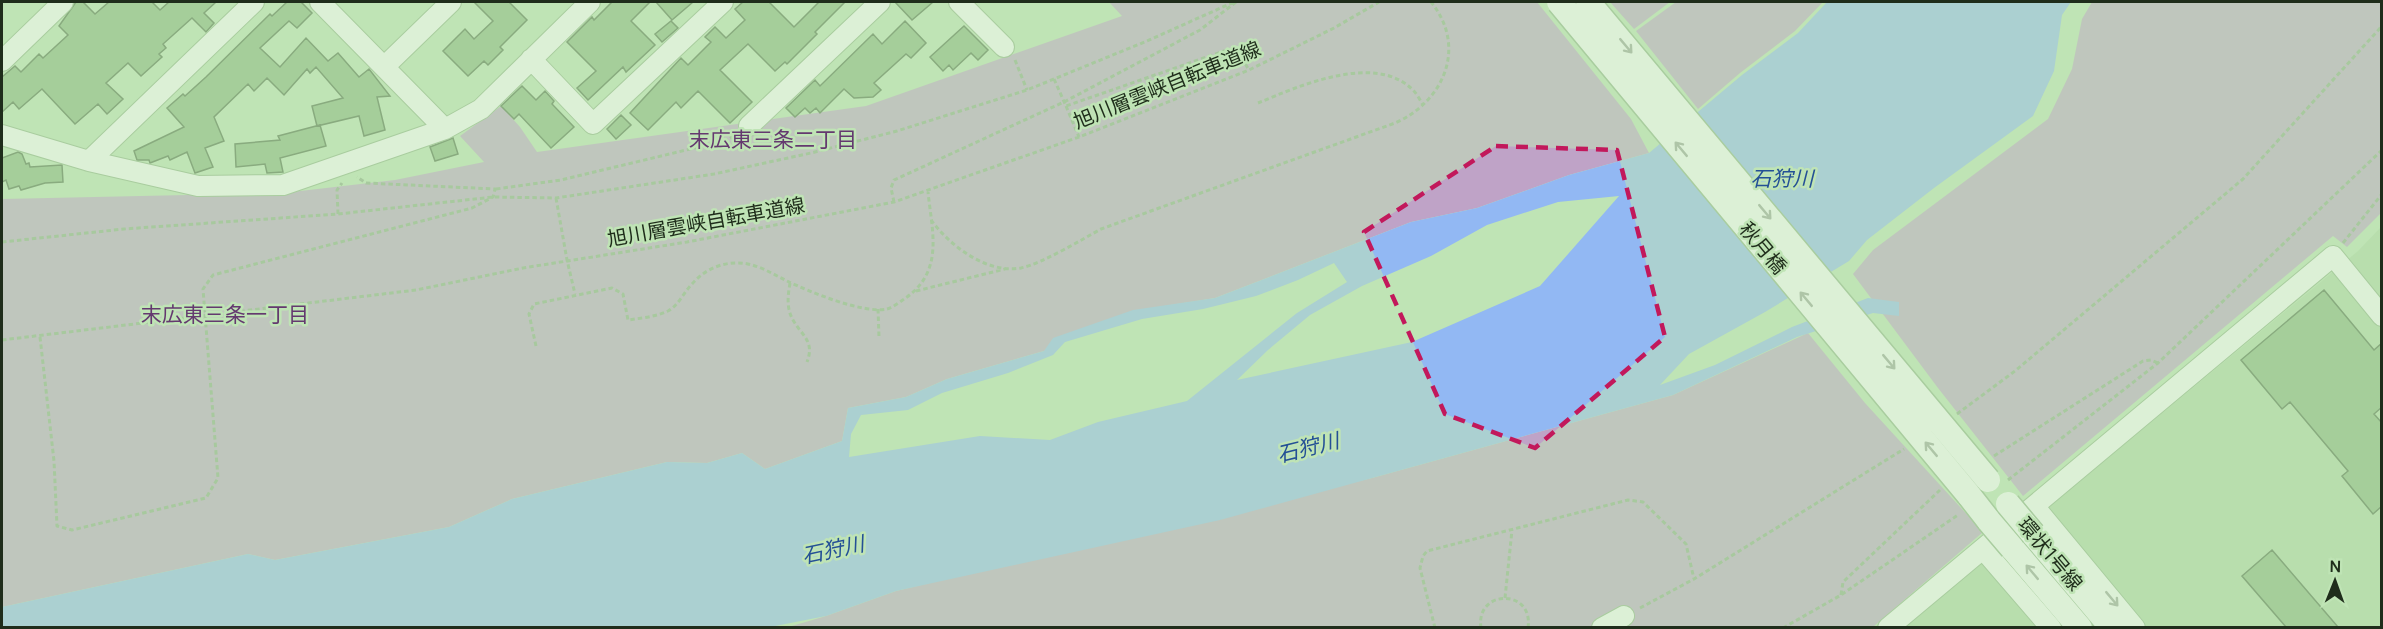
<svg xmlns="http://www.w3.org/2000/svg" width="2383" height="629" font-family="Manrope,'Noto Sans JP',sans-serif">
	<rect width="100%" height="100%" fill="#bfe4b5"/>
	<path fill="#afd8a5" d="M2381,227V627L1903,628L2358,251Z"/>
	<path fill="#bfa3c7" d="M1109,2H1537L1631,119L1649,153L1569,175L1477,208L1411,222L1215,298L1133,311L1044,351L947,379L906,397L848,408L842,441L765,469L742,453L707,463L667,462L512,499L449,527L275,560L248,554L2,607V199L283,193L395,180L484,162L460,136L501,106L520,127L537,152L866,106L1122,16Z
		M1610,2H1670L1634,29Z
		M1676,2H1823L1795,31L1740,73L1698,109L1636,31Z
		M2092,2H2381V213L2347,247L2333,236L2023,496L1938,388L1853,274L1873,250L2048,119L2072,69L2082,19Z
		M1808,333L1865,403L1983,532L1873,627L785,628L826,616L896,591L1372,478L1673,395Z"/>
	<path fill="#92b8f3" fill-rule="evenodd" d="M1827,2H2071L2062,15L2054,71L2033,116L1934,188L1867,240L1849,261L1765,312L1689,354L1660,385L1715,365L1792,327L1868,298L1899,302V316L1873,313L1797,337L1673,395L1220,520L896,591L826,616L770,627L2,628V607L248,554L275,560L449,527L512,499L667,462L707,463L742,453L765,469L842,441L848,408L906,397L947,379L1044,351L1053,338L1133,310L1215,298L1411,222L1477,208L1569,175L1649,153L1742,75L1798,33ZM1619,196L1540,286L1412,342L1237,380L1268,350L1310,315L1362,286L1431,256L1487,225L1558,202ZM1334,263L1347,282L1297,313L1187,401L1098,422L1050,440L980,436L849,457L851,434L861,415L908,410L942,393L1008,373L1053,355L1065,342L1142,319L1203,309L1256,296L1298,280Z"/>
	<path fill="#86b47b" stroke="#47673f" stroke-width="1.5" d="M76,2H83L95,14L109,2H152L160,10L169,2H216L204,13L214,23L206,32L192,18L163,44L166,48L159,54L162,57L141,76L128,63L106,83L123,99L107,114L98,104L75,124L42,89L19,109L13,102L2,112V77L15,66L21,72L39,54L43,58L68,35L59,26Z
		M287,2H301L312,13L297,28L289,21L260,48L280,67L306,38L328,61L338,53L359,77L369,69L390,96L377,97L385,130L364,136L359,116L317,126L312,106L343,98L316,67L310,73L307,69L284,95L267,78L254,91L248,84L214,117L224,141L205,148L213,167L195,173L187,152L170,160L168,156L150,163L149,160H137L134,151L184,127L167,108L183,94L185,96L206,77L270,14L272,16Z
		M474,2H509L527,20L500,47L503,50L488,65L484,61L468,76L443,51L465,29L474,39L493,21Z
		M612,2H650L631,21L655,45L626,72L623,67L588,100L577,88L596,71L567,42L592,17L594,20Z
		M656,2H693L672,20Z
		M743,2H769L794,27L819,2H845L815,32L817,34L787,64L785,62L775,71L748,44L720,70L752,102L730,123L698,91L681,108L676,102L648,130L630,113L681,58L688,65L711,42L705,37L715,27L726,38L745,20L735,9Z
		M895,2H933L912,20Z
		M671,21L678,28L662,42L655,34Z
		M905,21L926,43L911,58L906,54L874,83L881,90L873,97L854,98L844,89L820,113L816,108L810,113L805,108L795,117L786,108L815,80L820,86L873,34L882,44Z
		M964,26L988,50L978,60L971,53L953,70L949,65L943,71L930,57Z
		M522,86L536,100L545,91L554,101L552,104L574,127L551,148L519,114L514,119L501,106Z
		M621,115L631,125L616,139L607,129Z
		M320,125L326,146L280,158L283,172L267,173L265,164L236,167L235,144L280,140L278,136Z
		M453,138L458,154L435,161L430,147Z
		M18,152L22,154L26,164L29,163L30,167L62,165L63,182L45,183L21,190L19,186L9,189L6,180L2,182V158Z
		M2324,290L2374,350L2382,343V407L2374,414L2382,423V506L2373,514L2342,476L2348,471L2290,402L2282,409L2241,360Z
		M2272,550L2338,627H2286L2242,576Z"/>
	<g fill="none" stroke-linecap="round" stroke-linejoin="round">
		<defs>
			<path id="minor" d="M320,2L445,129
				M959,2L1004,47
				M531,59L593,124L723,2
				M2,61L63,2
				M384,67L451,2
				M749,126L880,2
				M2,135L89,161L198,186L283,185L445,129L481,109L590,2
				M89,161L254,2
				M2034,506L2135,628
				M1983,549L2051,628
				M1602,628L1624,616
				M1888,628L2333,256L2382,316"/>
			<path id="major" d="M1968,494L1989,521
				M2033,534L2112,628
				M2012,548L2080,628"/>
		</defs>
		<use href="#minor" stroke="#8eb185" stroke-width="22"/>
		<use href="#major" stroke="#8eb185" stroke-width="27"/>
		<path stroke="#8ba883" stroke-width="3" stroke-dasharray="4.5 3" stroke-linecap="butt" d="M1015,60L1027,90
			M1054,79L1066,106L1224,51L1238,52L1249,70
			M1258,103C1299,86 1375,52 1413,90C1417,94 1420,100 1423,105
			M1066,106L1079,137
			M496,189L561,180L728,140L735,135
			M556,198L567,260L575,294
			M894,202L891,188L894,180L1064,102L1200,30L1236,2
			M338,214L337,190L342,183
			M931,220C950,246 987,274 1021,268C1043,263 1081,240 1101,229L1395,123C1445,101 1467,46 1431,2
			M2,242L124,229L338,214L493,197L556,198L714,174L811,153L897,131L1027,90L1147,41L1234,2
			M2343,243L2382,194
			M790,283C788,295 786,308 793,320C802,336 815,341 807,362
			M916,291L1005,269
			M878,309L879,337
			M40,337L54,461L57,526L72,530L206,498L218,478L203,289L213,275L472,208L493,197L495,189L366,183L357,177
			M2,340L416,290L523,268L687,242L894,202L1079,137L1249,70L1334,28L1379,2
			M536,346L529,314L534,304L612,288L623,294L628,320C641,318 655,317 668,311C678,306 684,292 692,284C703,271 719,263 736,263C754,262 771,273 787,281C810,292 863,314 887,309C894,307 901,301 907,297C944,270 932,231 928,192
			M1957,414L2015,371L2243,179L2382,26
			M1994,456L2143,361L2151,360L2158,363
			M2008,480L2158,363L2382,150
			M1841,595L1843,582L1940,490
			M1505,598L1512,530
			M1640,608L1694,579L1904,449
			M1435,628L1420,568L1423,556L1427,551L1628,500L1643,502L1686,544L1694,579
			M1481,628C1475,589 1534,588 1528,628
			M1783,628L1841,595L1958,515"/>
		<use href="#minor" stroke="#fff" stroke-width="20"/>
		<use href="#major" stroke="#fff" stroke-width="24"/>
		<defs>
			<path id="major-bridge" d="M1559,2L1968,494
				M1588,2L1988,480
				M2008,504L2033,534
				M1989,521L2012,548"/>
		</defs>
		<use href="#major-bridge" stroke="#8eb185" stroke-width="27" stroke-linecap="butt"/>
		<use href="#major-bridge" stroke="#fff" stroke-width="24"/>
	</g>
	<defs><path id="oneway-shaft" d="M-6 0H5M1.5-3L5.5 0L1.5 3" fill="none" stroke-width="1.6" stroke-linecap="round" stroke-linejoin="round" transform="scale(1.5)"/></defs>
	<g stroke="#9aa098">
		<use href="#oneway-shaft" transform="translate(1626 46) rotate(50)"/>
		<use href="#oneway-shaft" transform="translate(1681 149) rotate(-130)"/>
		<use href="#oneway-shaft" transform="translate(1765 212) rotate(50)"/>
		<use href="#oneway-shaft" transform="translate(1806 299) rotate(-130)"/>
		<use href="#oneway-shaft" transform="translate(1889 362) rotate(50)"/>
		<use href="#oneway-shaft" transform="translate(1931 449) rotate(-130)"/>
		<use href="#oneway-shaft" transform="translate(2032 572) rotate(-130)"/>
		<use href="#oneway-shaft" transform="translate(2112 599) rotate(50)"/>
	</g>
	<path d="M0 0H2383V629H0ZM1496,146L1617,150L1665,337L1535,448L1445,414L1364,232Z" fill="#bfe4b5" fill-opacity=".55" fill-rule="evenodd"/>
	<path fill="none" stroke="#c2185b" stroke-width="4.5" stroke-dasharray="12 8" stroke-linejoin="round" d="M1496,146L1617,150L1665,337L1535,448L1445,414L1364,232Z"/>
	<g text-anchor="middle" stroke-width="5" stroke-linejoin="round" paint-order="stroke">
		<g font-size="20" fill="#1f2d1b" stroke="#bfe4b5">
			<text transform="translate(1167 85) rotate(-22)" y="7">旭川層雲峡自転車道線</text>
			<text transform="translate(706 222) rotate(-10)" y="7">旭川層雲峡自転車道線</text>
			<text transform="translate(1763 248) rotate(50)" y="7">秋月橋</text>
			<text transform="translate(2050 554) rotate(50)" y="7">環状1号線</text>
		</g>
		<g font-size="21" fill="#64396f" stroke="#bfe4b5">
			<text x="773" y="147">末広東三条二丁目</text>
			<text x="225" y="322">末広東三条一丁目</text>
		</g>
		<g font-size="21" font-style="italic" fill="#245096" stroke="#bfe4b5">
			<text x="1782" y="186">石狩川</text>
			<text transform="translate(1308 448) rotate(-14)" y="7">石狩川</text>
			<text transform="translate(833 550) rotate(-12)" y="7">石狩川</text>
		</g>
	</g>
	<rect width="2383" height="629" fill="none" stroke="#1f2d1b" stroke-width="6"/>
	<g transform="translate(2335 581) rotate(1)" stroke="#bfe4b5" stroke-width="4.5" paint-order="stroke">
	<path d="M0-4.5L10 22L0 15L-10 22Z" fill="#1f2d1b"/>
	<text y="-9" font-size="16" font-weight="bold" text-anchor="middle" fill="#1f2d1b">N</text>
	</g>
</svg>
